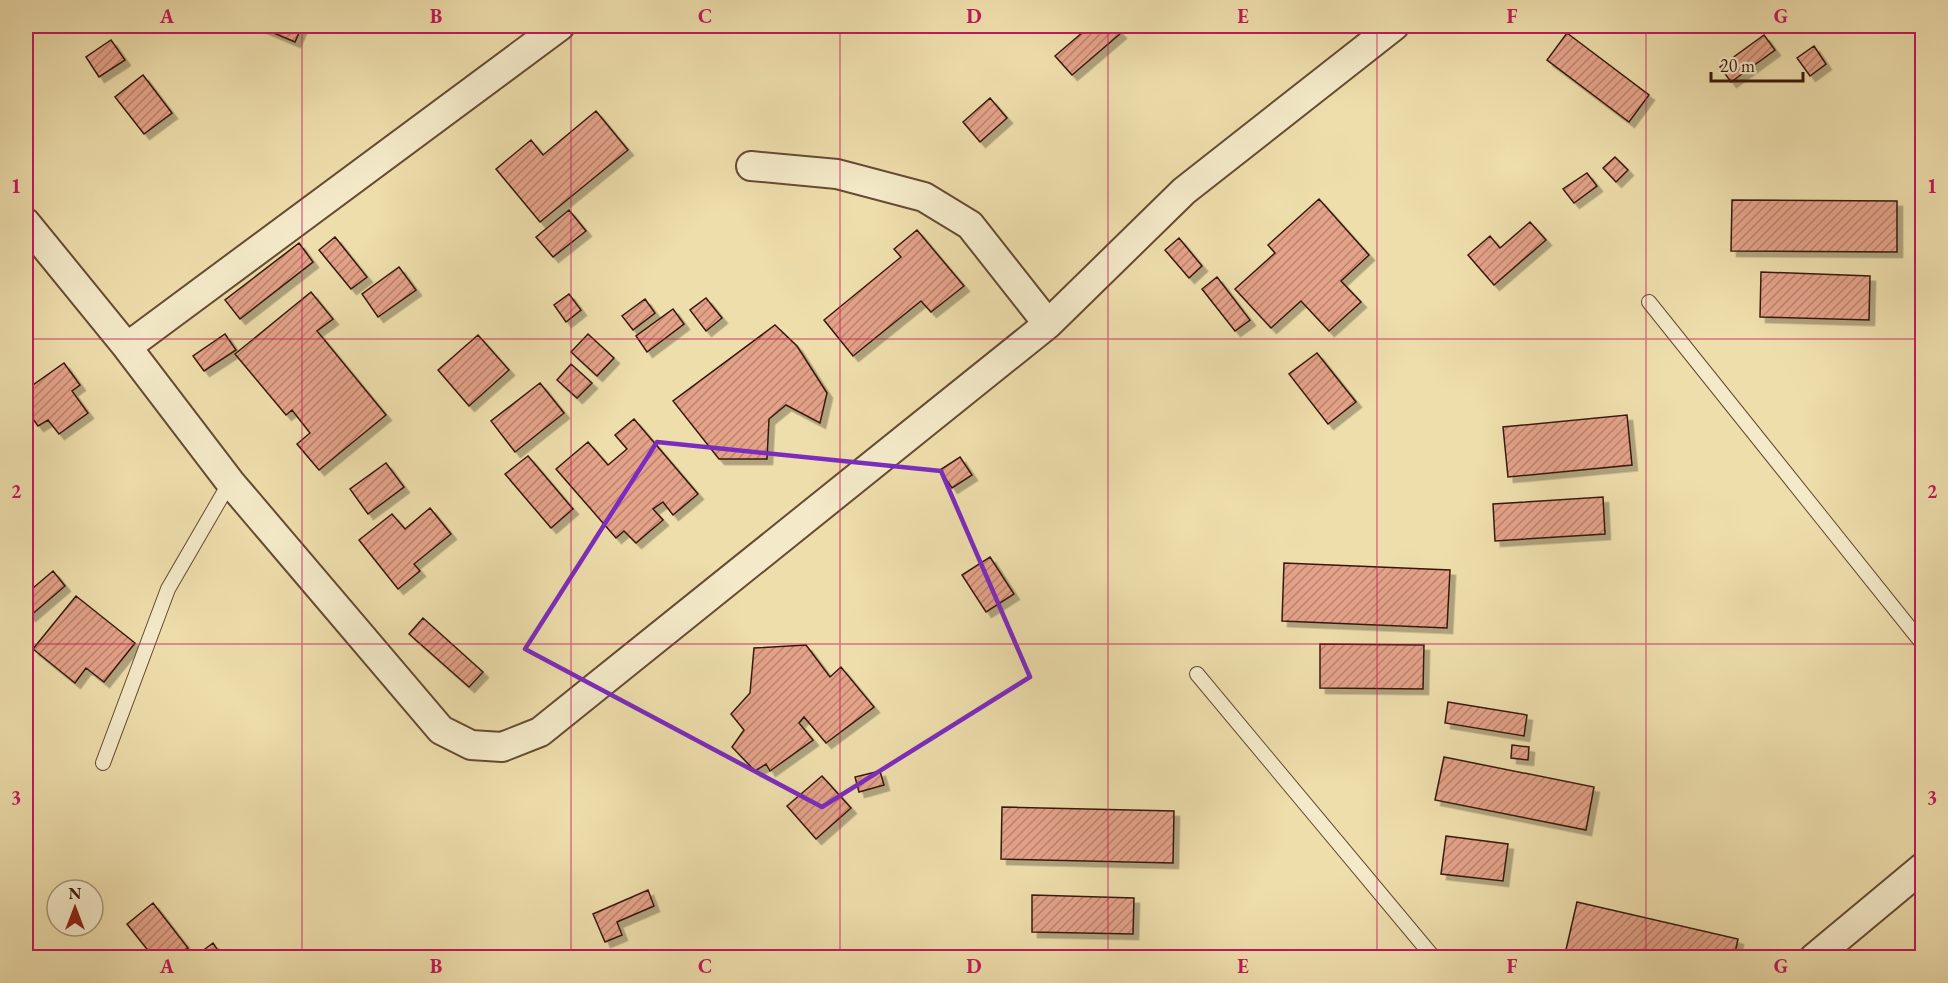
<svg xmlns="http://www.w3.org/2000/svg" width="1948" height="983" font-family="'EB Garamond',serif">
	<defs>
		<pattern id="building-hatch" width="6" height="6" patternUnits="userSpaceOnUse" patternTransform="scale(1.5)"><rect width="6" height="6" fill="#e4a289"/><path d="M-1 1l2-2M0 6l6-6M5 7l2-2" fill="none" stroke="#ba836e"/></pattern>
		<filter id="shadow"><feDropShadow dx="5.5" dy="5.5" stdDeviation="0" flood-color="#0004"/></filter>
	</defs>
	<rect width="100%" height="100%" fill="#eedeac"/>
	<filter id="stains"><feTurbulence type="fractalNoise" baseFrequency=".00333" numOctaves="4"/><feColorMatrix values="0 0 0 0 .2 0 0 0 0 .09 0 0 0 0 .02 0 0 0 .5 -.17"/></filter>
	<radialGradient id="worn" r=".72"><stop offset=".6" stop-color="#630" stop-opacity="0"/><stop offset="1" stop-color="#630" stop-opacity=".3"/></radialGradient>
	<path fill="url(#building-hatch)" stroke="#38190a" stroke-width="1.5" filter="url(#shadow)" d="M257,26H302L295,42Z
		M1090,26H1114L1121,33L1072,75L1055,56Z
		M1567,33L1649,95L1629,122L1547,60Z
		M1764,35L1775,50L1731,82L1720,67Z
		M111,40L125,60L99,77L86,57Z
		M1814,46L1826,64L1810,76L1797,58Z
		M143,75L172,113L144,134L115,97Z
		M990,98L1007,118L980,142L963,122Z
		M596,111L628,150L540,222L496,169L531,140L543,155Z
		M1615,157L1628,170L1616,182L1603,168Z
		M1587,173L1597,186L1574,203L1563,189Z
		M1319,199L1369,255L1341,281L1361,302L1329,331L1301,301L1271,328L1235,289L1275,253L1268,245Z
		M1732,200L1897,201V252L1731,251Z
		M569,210L586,231L553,257L536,237Z
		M1530,222L1546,240L1494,285L1468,255L1490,236L1500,248Z
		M917,230L964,286L931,312L921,301L853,356L824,320L901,257L894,249Z
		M335,237L367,277L351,289L319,250Z
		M1179,238L1202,266L1189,278L1165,250Z
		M299,243L313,262L240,319L225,300Z
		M399,267L416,290L378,317L362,294Z
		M1761,272L1870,276L1869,320L1760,317Z
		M1217,277L1250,320L1235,331L1202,289Z
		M311,292L333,319L317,331L386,415L319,470L297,444L310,433L292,410L286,415L235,354Z
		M569,294L581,310L566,322L554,305Z
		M706,298L722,318L706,331L690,310Z
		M645,299L655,313L633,330L622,316Z
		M673,309L684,324L647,352L636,336Z
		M775,325L797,346L827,393L820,423L786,405L769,419L767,459H719L673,401Z
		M225,334L236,350L204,371L193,356Z
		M588,334L614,358L597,376L571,352Z
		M478,335L509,370L469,406L438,370Z
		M1317,353L1356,402L1328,424L1289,374Z
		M64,363L80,385L72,391L88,413L59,434L48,420L38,426L26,409V390Z
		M571,364L592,383L577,398L557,380Z
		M540,383L564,413L515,452L491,421Z
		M1627,415L1632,465L1508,477L1503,427Z
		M634,419L698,494L673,515L663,502L653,509L663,520L636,543L624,531L616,538L556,469L588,442L608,465L627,449L615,435Z
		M528,456L573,509L551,528L505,474Z
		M960,457L972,475L952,488L940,470Z
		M386,463L404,487L368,514L350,489Z
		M1603,497L1605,534L1495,541L1493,504Z
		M430,508L451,534L414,564L420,571L398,589L359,540L392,514L405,529Z
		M990,557L1014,594L986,612L962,575Z
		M1284,563L1450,570L1447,628L1282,621Z
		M53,571L65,586L30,616L26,611V594Z
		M76,596L135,643L104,682L86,668L75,683L33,649Z
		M423,618L483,672L469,687L409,634Z
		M1320,644L1424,645L1423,689L1320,688Z
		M806,645L830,677L841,667L874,707L826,743L804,717L799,723L813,740L770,771L766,764L755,771L732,747L744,730L731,714L750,693L754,648Z
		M1448,702L1527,715L1524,736L1445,723Z
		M1512,745L1529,747L1528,760L1511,758Z
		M1444,757L1594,787L1586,830L1435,800Z
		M880,771L884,785L859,792L855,777Z
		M822,776L851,808L816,839L787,806Z
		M1002,807L1174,811L1173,863L1001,859Z
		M1446,836L1508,844L1503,881L1441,874Z
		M648,890L654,906L617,922L622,935L605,942L593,914Z
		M1032,895L1134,898L1133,934L1032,932Z
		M1577,902L1738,939L1734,958H1582L1565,954Z
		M153,903L188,948L175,958H154L127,924Z
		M213,943L223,958H193Z"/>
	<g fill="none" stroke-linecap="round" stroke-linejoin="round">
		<defs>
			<path id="lane" d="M1649,302L1922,643
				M1197,674L1434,958
				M103,763L168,589L230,482"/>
			<path id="street" d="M751,166L837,174L924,197L970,225L1048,324
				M26,223L127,347L230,482L441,730L471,745L502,747L540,732L1048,324L1184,191L1394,26
				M127,347L560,26
				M1814,958L1922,868"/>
		</defs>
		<use href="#lane" stroke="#664a32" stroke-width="16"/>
		<use href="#street" stroke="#664a32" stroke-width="32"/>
		<use href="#lane" stroke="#f4eac9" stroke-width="14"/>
		<use href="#street" stroke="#f4eac9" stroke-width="28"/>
	</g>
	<path fill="none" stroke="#7b2cbf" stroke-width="4.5" stroke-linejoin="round" d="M657,442L941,471L1030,677L822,807L525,649Z"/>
	<path fill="none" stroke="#c2185b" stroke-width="1.5" stroke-opacity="0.55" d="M302,26V958M571,26V958M840,26V958M1108,26V958M1377,26V958M1646,26V958M26,339H1922M26,644H1922"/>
	<rect width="1948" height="983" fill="none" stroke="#eedeac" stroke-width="66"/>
	<g transform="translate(75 908)"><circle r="28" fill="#f4eac9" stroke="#a9967d" stroke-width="1.5"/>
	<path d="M0-4.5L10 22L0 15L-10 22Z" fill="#8f2418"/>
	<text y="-9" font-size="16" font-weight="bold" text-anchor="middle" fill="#38190a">N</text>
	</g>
	<path d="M1711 72v9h92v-9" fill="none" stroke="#38190a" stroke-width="3"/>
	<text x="1720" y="72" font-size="18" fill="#38190a" stroke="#f4eac9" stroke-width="4.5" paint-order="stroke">20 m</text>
	<rect x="33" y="33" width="1882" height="917" fill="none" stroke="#c2185b" stroke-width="2"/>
	<g font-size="20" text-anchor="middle" font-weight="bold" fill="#c2185b">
		<text x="167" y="23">A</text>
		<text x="436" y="23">B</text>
		<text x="705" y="23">C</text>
		<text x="974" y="23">D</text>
		<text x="1243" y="23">E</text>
		<text x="1512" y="23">F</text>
		<text x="1781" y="23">G</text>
		<text x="16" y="193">1</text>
		<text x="1932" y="193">1</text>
		<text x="16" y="498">2</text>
		<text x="1932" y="498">2</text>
		<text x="16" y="804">3</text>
		<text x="1932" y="804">3</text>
		<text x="167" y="973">A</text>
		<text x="436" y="973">B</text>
		<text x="705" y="973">C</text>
		<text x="974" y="973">D</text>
		<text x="1243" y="973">E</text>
		<text x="1512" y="973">F</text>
		<text x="1781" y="973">G</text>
	</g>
	<rect width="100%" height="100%" filter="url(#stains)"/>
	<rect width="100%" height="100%" fill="url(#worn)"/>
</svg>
